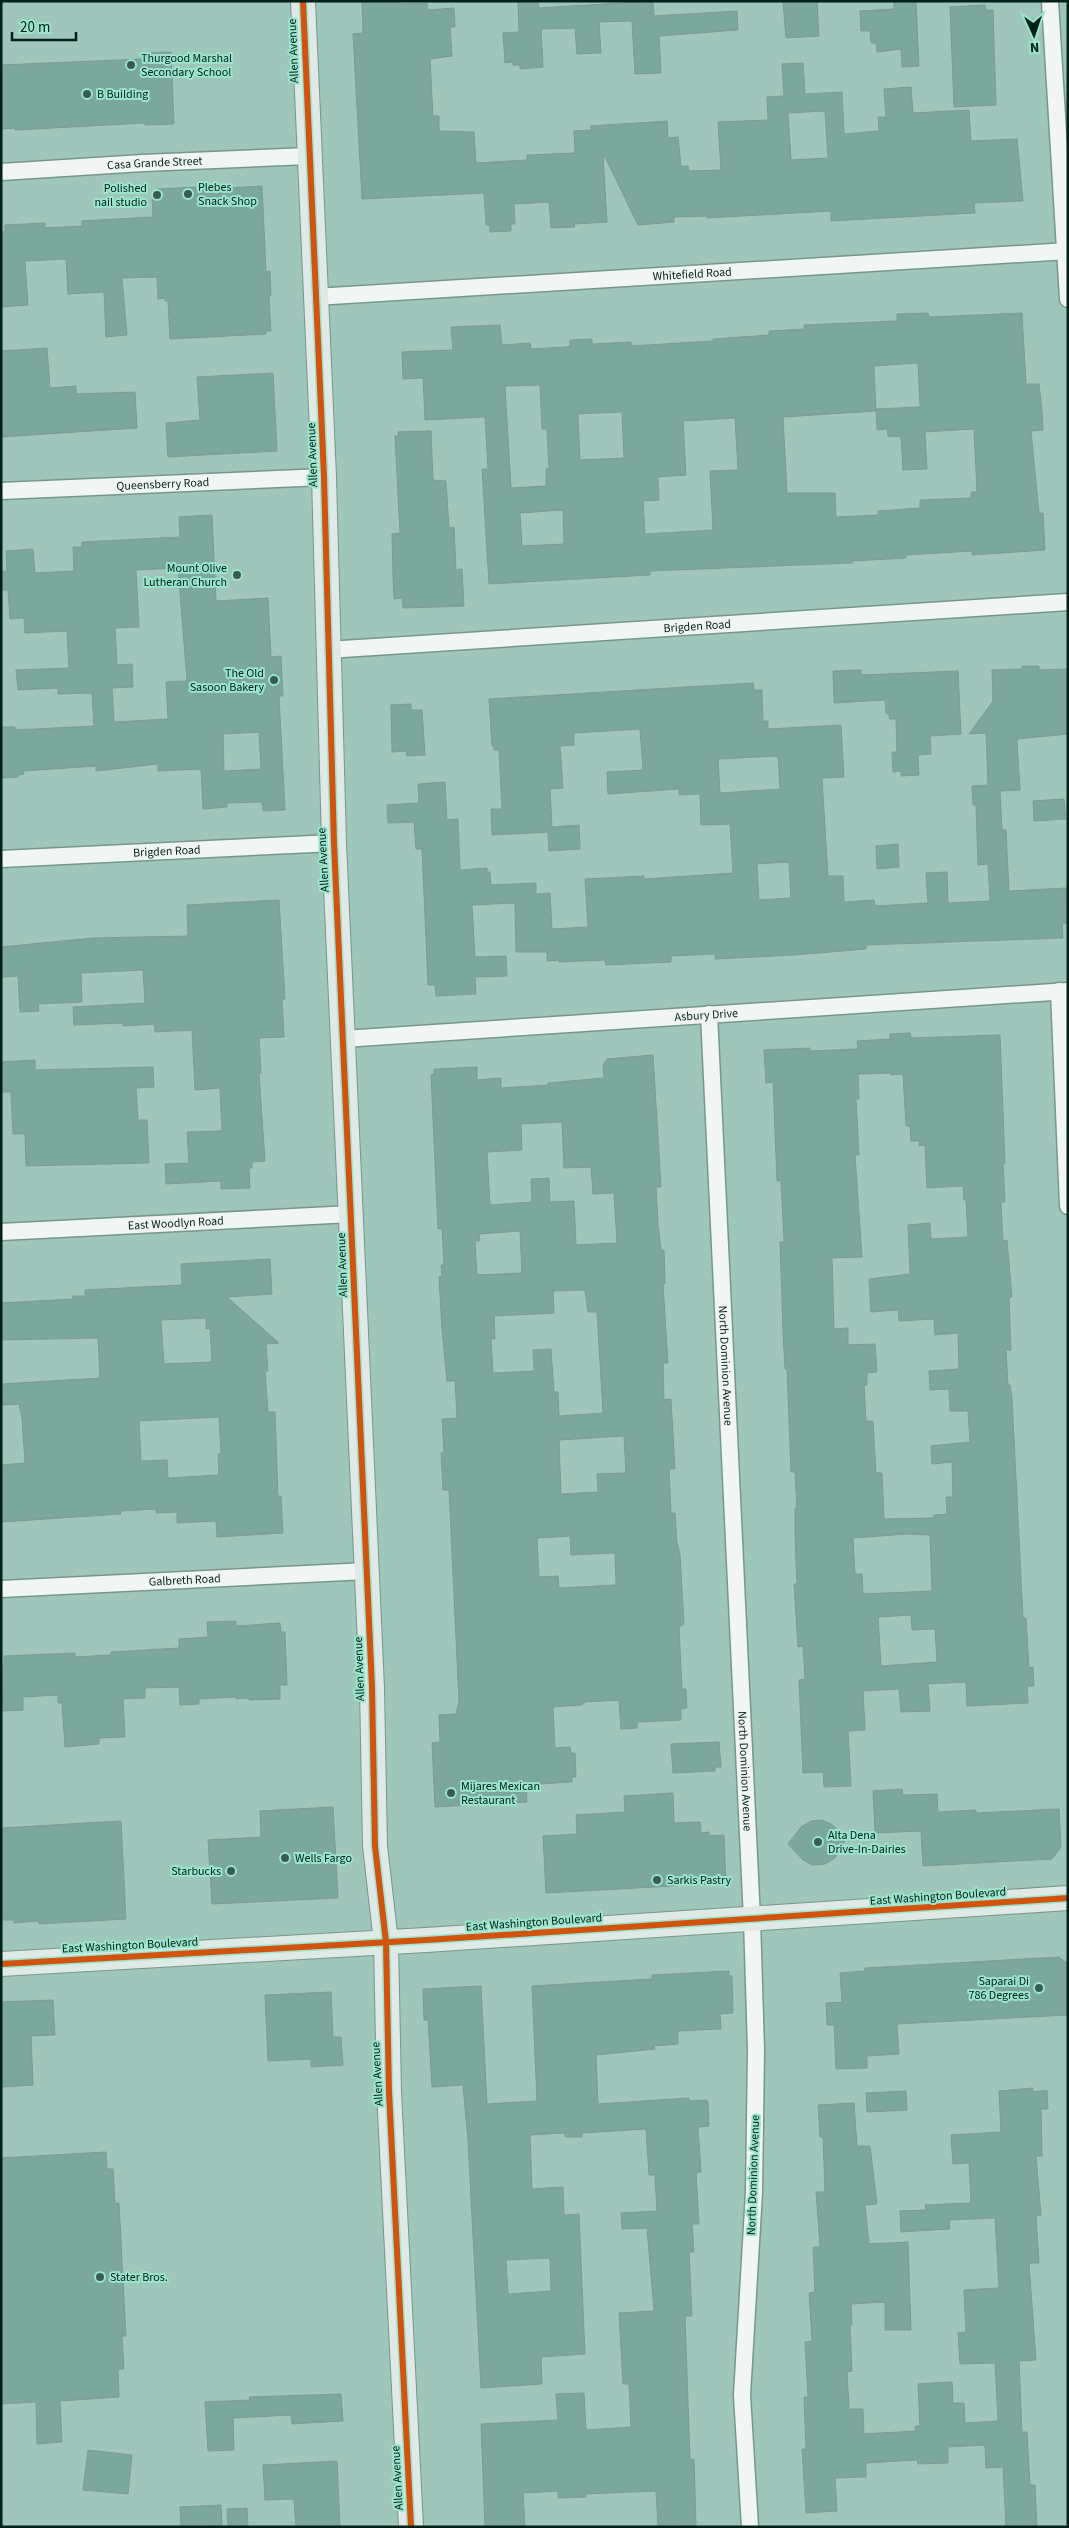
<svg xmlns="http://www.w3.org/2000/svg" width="1069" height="2528" font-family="'Source Sans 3',sans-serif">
	<rect width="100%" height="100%" fill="#9fc6ba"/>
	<path fill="#7ca79c" stroke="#7d9c93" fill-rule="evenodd" d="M362,1H399L400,4L427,3L428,10L454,8L455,27H450L452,56L430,59L433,116H439V131L474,132L476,163L527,160V155L575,153L574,131L592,130L590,126L667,121L668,138L678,137L681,166H688L689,171L721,170L718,122L768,120L767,97L784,96L782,64L803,63L805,94L842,92L844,134L879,131L878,117H886L884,89L911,87L913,113L969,110L971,141L1017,139L1023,201L974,203L975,213L831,221V211L707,218L706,216L674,217V222L638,225L603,153L607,222L574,224L575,227L551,228L549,202L514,204L515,224H511V231L490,232V225H486L484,193L362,199L353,34L363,33ZM825,111L828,158L791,160L788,113Z
		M518,1H538L539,8L653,1L654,16L737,11L738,30L659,36L661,73L635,74L632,21L599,22L601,53L577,54L575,28L541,29L543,67L520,69V65H513V62L505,63L503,33L519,32Z
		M817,1L819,36L786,38L783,2Z
		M894,1H916L919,66L902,67L901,49L877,52L876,43H871L870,31H861L860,11L894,9Z
		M985,5L986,10H993L996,105L954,107L950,7Z
		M171,52L174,124L145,125V123L15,130V128L1,129V65L142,59V53Z
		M262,186L266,272L270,271L271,295L269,296L271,331H266V334L170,339L168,301H165V298L158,299L157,277L122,278L127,335L106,337L104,292L68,294L66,259L25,261L28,305L1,307V233L5,231V225L45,223V228L82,226V221L153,217L152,193L158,192L157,189L195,187L196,190Z
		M928,313L929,317L1022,313L1026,384H1039L1042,411L1043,430L1031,431L1039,513H1043L1045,550L972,555V551L906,555V558L852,561V563L650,571V575L489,584L482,469H488L485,417L425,420L423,378L403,379L402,352L453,350L451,327L500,325L502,345L530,343L531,349L567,347L570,346V340L592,339V344L631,342V346L713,341V339L769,335V331L804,329V325L897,321V314ZM918,363L920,407L876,409L877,430L887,429L888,436L901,437L903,470L927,469L925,432L974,429L977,492H971V498L920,500V508L878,511V515L836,517L835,493H787L783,417L876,411L874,366ZM540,385L542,429H547L549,468L546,469V486L511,488L505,386ZM622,412L624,458L580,460L578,414ZM735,418L738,470L710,471L713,530L645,534L643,501L659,500L658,477L686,475L683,421ZM563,510L564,544L522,546L520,513Z
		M47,348L50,388L76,386V394L135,392L137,428L1,437V351Z
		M273,373L277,451L168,457L166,423L200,420L197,377Z
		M431,431L433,480L446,481L449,528L454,527L456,570L462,569L464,606L403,608L402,598L394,599L393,576L392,534L400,533L395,436H399L398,432Z
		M212,515L216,601L268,598L271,657L281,656L283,696H279L285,810L263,811L262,802L227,803V807L203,809L201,769L158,771V764L96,771V766L23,771L24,774L18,775V777L1,778V727H15V730L94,726L92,693L58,694V688L18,690L16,670L69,668L67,631L25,633L24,618L10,619L8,590H1V572L7,571L6,551L33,549L35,573L74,571L73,547H82V542L180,537L179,517ZM178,568L187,681L166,682L168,719L114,722L112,688L133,687L132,664L117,665L115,628L139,627L136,570ZM259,732L261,769L224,771L223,734Z
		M1022,666H1039V670L1068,669V734L1017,739L1020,790L1000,791L1002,830H1006L1009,891L1066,888L1068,923L1062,924L1063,938L866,945V949L794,955L715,959V954L671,956V962L606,965L605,960L559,962V960L547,961V952H516L515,903L472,905L475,957L506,956L507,976L475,977L476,994L436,996L435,985H428L422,849H416L414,822L388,823L387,805L419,803L418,784L445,782L447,820L458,819L460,870L487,868V872H490L491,885L536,883V894L550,893L552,929L588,927L585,879L644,876V879L733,873L730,824L701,825L700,794L679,795V789L608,794L607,772L643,770L640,729L574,733V745L560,746L563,788L550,789L552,827L579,825L580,849L549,851L548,832L492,835L491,809H502L499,750H494V746H492L489,699L753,683L754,690H762L763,721H768V729L841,725L844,777L822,778L828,876H843L844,902L874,900L875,906L928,903L926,873L947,872L948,903L990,901L988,864L978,865L976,805H973L972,786L988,785L986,733L969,734L993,701L992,670L1022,669ZM778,756L780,789L720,793L718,759ZM789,862L791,898L759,900L757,864Z
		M861,670V675L958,671L961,734L930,736L931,754L918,755L919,775L901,776V771L893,772L892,752H897L896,719H890L889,715L886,713L885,700L834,703L833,671Z
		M411,704V710H422L425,755L407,756L406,751L392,752L391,705Z
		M1064,799L1066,819L1034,821L1033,801Z
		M898,844L899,867L877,869L876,846Z
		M279,900L285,999H282L284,1037L259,1038L261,1073H259L265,1161L252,1162V1168H249L250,1188L221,1189V1181L166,1184L165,1164L189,1163L187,1132L222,1131L220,1088L195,1090L192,1030L155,1032L154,1024L123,1026V1023L74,1025L73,1007L145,1003L143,970L81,973L82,1002L38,1004L39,1011L20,1012L18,976L1,977V947L93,938L188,936L187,905Z
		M910,1033L911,1038L1000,1035L1005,1164H1003L1005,1202H1001L1003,1241L1007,1240L1012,1297H1009L1011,1350H1006L1008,1385H1010L1012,1398L1023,1618H1026L1029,1668L1033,1667L1034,1686H1027L1028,1703L967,1706L966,1682L928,1684L930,1711L901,1712L899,1689L863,1691L865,1730L848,1731L851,1786L824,1787L823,1772L803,1773L799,1680L805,1679L803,1646L798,1647L794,1584H797L795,1536V1508H797L795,1472H791L787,1369H785L783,1332L780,1242H784V1240L781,1181H777L773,1082L766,1083L764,1050L810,1048V1051L858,1049L857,1041L890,1039V1034ZM890,1073L891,1075L903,1074L906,1126H910L911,1141H919V1146L925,1145L927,1188L963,1186L964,1200H966L968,1237L931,1239L930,1223L908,1225L910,1274L869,1279L871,1312L898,1310L899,1321L934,1319L935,1335L958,1333L959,1369L929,1371L930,1390L949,1389L950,1411H968L970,1442L931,1446L932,1464L952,1462L953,1497H946L947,1514L934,1515V1518L884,1519L882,1473H876L873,1421H866L864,1385H867V1373L877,1372L875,1344L848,1345V1328L834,1329L832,1258L862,1257L855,1155H859L856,1099H859L858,1074ZM907,1534L930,1535L932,1591L863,1594L862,1574H855L853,1538ZM911,1615L912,1630L935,1629L937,1662L881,1666L878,1617Z
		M653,1055L661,1187H656L658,1224L661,1250H664L665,1284H663L668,1363H663L664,1400L671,1399L675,1469H669L671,1513H675L677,1543L680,1554L684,1624L679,1627L682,1689H686L687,1708L681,1709V1720L637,1722V1728L621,1729L619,1700L586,1702L581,1705L553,1707L555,1748L570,1747L571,1753H575L576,1777H572V1782L526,1785L527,1802L435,1807L432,1743L440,1742L439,1715L456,1714L459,1702L449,1490H443L441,1453L444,1452L442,1419L457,1418L455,1381H447L442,1329L439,1277L442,1276L441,1265H444L442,1228L438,1229L431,1075L434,1074V1069L477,1067V1080L501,1078V1088L548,1085V1083L604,1078L603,1065L607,1059ZM562,1122L564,1168L591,1167L593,1194L614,1193L617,1243L576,1245L574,1201L550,1202L549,1178L531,1179L532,1202L490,1205L487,1152L522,1150L521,1124ZM520,1231L522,1273L477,1275L475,1241H480L479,1234ZM585,1290L588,1312H597L603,1413L559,1416L558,1392H554L551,1349L533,1350L534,1371L493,1373L491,1339H495L494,1316L554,1313L553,1291ZM624,1436L626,1473L597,1474L598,1492L561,1494L559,1440ZM570,1536L571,1555L615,1553L616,1585L559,1588L558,1576L539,1577L537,1538Z
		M35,1060V1070L153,1067L154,1087L136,1088L138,1120H147L149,1163L26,1166L25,1134H13L11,1092H1V1062Z
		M270,1259L272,1294L227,1297L279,1343L266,1344L268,1371H265L268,1412H275L278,1496H281L283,1533L217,1537L216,1521L177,1523V1512L156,1513V1509L120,1511L121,1514L1,1522V1465L25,1463L22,1418L19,1404L2,1405L1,1384L100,1378L98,1338L1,1340V1303L73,1299V1296H85V1290L182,1285L181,1264ZM206,1318V1329L210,1328L212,1362L164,1364L161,1320ZM219,1417L221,1453L218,1454L219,1475L168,1478L167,1460L141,1461L139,1421Z
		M236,1621V1626L280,1623L281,1632H285L287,1685H280V1699L249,1700V1698L236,1699V1697L199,1699V1704L180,1705L179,1687L145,1688V1698L123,1699L125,1737L99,1738V1744L65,1747L62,1703H58V1695L23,1697V1710L3,1711L1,1665H4V1656L75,1653V1657L111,1655V1652L179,1648V1639L208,1637L207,1622Z
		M719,1742L721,1767H715V1771L673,1773L671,1744Z
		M902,1789L903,1795L937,1794L938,1812L976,1810V1813L1059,1809L1061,1847L1052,1859L923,1866L921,1831L875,1833L873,1791Z
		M673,1793L674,1823L700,1822L701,1833L709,1832V1836L724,1835L726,1883L546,1893L543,1836L577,1834L576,1815L625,1812L624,1796Z
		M333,1807L338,1898L212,1904L208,1840L261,1837L260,1811Z
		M822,1820L833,1825L845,1840L835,1858L825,1864L813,1865L803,1860L788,1844L801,1827L811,1821Z
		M121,1821L126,1919L39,1924L38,1921L14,1923V1920H1V1828Z
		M1059,1957L1068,1964V2015L897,2024L899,2054L867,2056V2068L836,2069L834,2025H827L826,2003L842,2002L840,1973L865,1971V1968Z
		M729,1971V1976H732L733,2013L720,2014L721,2029L678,2031V2044L654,2046L655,2049L596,2055L598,2104L689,2098V2101L707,2100L708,2103L709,2126L698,2127L701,2172L696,2173L699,2224H692L694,2252H689L692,2316H685L690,2459H694L696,2525L658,2527L656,2491L586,2494V2497L558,2498V2491L523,2493L525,2527H485L481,2424L558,2420L556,2394L584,2393L586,2430L631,2427L629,2384H623L619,2313L654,2311L647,2228L622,2229L621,2213L657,2211L655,2175H649L646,2129L582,2133V2137H565V2133L530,2135L532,2189L563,2187L564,2215L579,2214L585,2354L541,2357L542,2384L481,2388L468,2141L463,2085L432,2087L428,2020H424L423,1989L481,1986L487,2104L537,2101L532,1986L652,1979V1975ZM550,2258L551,2291L508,2294L506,2260Z
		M331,1992L333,2037H341L343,2065L311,2067V2059L268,2061L265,1995Z
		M53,2000L55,2035L31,2036L33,2085L1,2087V2002Z
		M1033,2088V2092L1047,2090L1048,2109H1041L1042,2156H1036L1041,2215L1036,2216L1039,2263H1029L1036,2360L1019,2361L1022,2432H1027L1030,2485H1035L1037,2527H1006L1003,2467L986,2468L985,2445L948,2447V2463L918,2464L917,2460L866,2463V2477L835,2478L837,2511L806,2513L802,2449H806L804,2397H808L805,2342L812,2341L809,2293L815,2292L813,2247H820L816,2192H825L823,2137H820L818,2105L854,2103L857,2146H870L877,2204L865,2205L869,2244L908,2242L911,2330H885V2302L851,2304L852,2324L850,2325L852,2371L847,2372L849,2409H863L864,2434L916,2431L915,2426H920L918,2384L952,2382L953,2403H964L965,2423L998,2421L995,2363L960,2364L958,2333L966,2332L964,2290L999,2288L995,2218L949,2220L950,2229L901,2232L900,2211L926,2210L925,2205L971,2203L969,2163L953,2164L951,2135L1001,2132L999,2091Z
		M906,2091L907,2110L867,2112L866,2093Z
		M106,2152L107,2169H113L115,2203H119L126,2336H122L124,2369H118L119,2397L60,2401L62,2442L37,2444L36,2402L1,2404V2158Z
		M341,2394L343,2421L292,2424L291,2415L233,2418L234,2450L208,2451L205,2402L250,2400L249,2397Z
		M88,2450L132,2455L128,2494L83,2490Z
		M337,2461L340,2527H296L294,2499L265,2500L263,2465Z
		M221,2505L222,2525L181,2527L180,2507Z
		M247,2508L248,2527H228L227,2509Z"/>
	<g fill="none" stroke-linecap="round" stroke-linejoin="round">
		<defs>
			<g id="street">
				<path d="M1050,1L1068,299"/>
				<path id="s1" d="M1,172L143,163L309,156"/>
				<path id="s2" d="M315,297L1068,251"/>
				<path id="s3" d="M1,491L324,477"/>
				<path id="s4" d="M327,650L1068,602"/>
				<path id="s5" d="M1,859L334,843"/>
				<path d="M1059,991L1068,1206"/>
				<path id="s6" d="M709,1014L752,1919L756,2050L754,2192L742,2395L750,2527"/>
				<path id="s7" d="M343,1039L1068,991"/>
				<path id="s8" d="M1,1232L351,1214"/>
				<path id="s9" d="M1,1589L367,1571"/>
			</g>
			<path id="secondary" d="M303,1L324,477L334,843L372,1688L375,1846L386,1942L389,2092L411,2527
				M1,1964L426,1940L1068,1898"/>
		</defs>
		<use href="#street" stroke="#77978d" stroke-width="19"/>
		<use href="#secondary" stroke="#77978d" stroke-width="26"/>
		<use href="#street" stroke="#f1f6f5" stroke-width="16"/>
		<use href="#secondary" stroke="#dfe9e6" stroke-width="24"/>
		<defs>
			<path id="cycleway" d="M303,1L324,477L334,843L372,1688L375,1846L386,1942L389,2092L411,2527
				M1,1964L426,1940L1068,1898"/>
		</defs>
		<use href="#cycleway" stroke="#9be4cd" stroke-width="9"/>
		<use href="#cycleway" stroke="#d1530d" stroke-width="6"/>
	</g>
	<g fill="#395b51" stroke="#9be4cd" stroke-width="2">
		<circle cx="131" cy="65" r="5"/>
		<circle cx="87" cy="94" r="5"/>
		<circle cx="188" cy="194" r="5"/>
		<circle cx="157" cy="195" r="5"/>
		<circle cx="237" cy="575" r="5"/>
		<circle cx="274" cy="680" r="5"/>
		<circle cx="451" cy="1793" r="5"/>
		<circle cx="818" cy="1842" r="5"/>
		<circle cx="285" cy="1858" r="5"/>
		<circle cx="231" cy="1871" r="5"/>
		<circle cx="657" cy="1880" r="5"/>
		<circle cx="1039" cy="1988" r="5"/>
		<circle cx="100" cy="2277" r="5"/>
	</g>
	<g text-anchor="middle" stroke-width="4" stroke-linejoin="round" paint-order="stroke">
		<g font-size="12" fill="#022119" stroke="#9be4cd">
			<text transform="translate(293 51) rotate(-92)" y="4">Allen Avenue</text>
			<text dy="4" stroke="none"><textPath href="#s1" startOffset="154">Casa Grande Street</textPath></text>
			<text dy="4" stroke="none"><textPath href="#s2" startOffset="378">Whitefield Road</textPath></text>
			<text transform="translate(312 455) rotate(-92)" y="4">Allen Avenue</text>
			<text dy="4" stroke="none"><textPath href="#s3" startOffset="162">Queensberry Road</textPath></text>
			<text dy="4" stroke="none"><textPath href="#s4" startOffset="371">Brigden Road</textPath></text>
			<text dy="4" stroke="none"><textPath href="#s5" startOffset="166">Brigden Road</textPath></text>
			<text transform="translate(323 860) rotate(-93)" y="4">Allen Avenue</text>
			<text dy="4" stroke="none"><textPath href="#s7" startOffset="364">Asbury Drive</textPath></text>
			<text dy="4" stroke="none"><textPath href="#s8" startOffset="175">East Woodlyn Road</textPath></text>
			<text transform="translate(342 1265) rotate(-92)" y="4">Allen Avenue</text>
			<text dy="4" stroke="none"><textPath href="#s6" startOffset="352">North Dominion Avenue</textPath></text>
			<text dy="4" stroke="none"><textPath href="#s9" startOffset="184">Galbreth Road</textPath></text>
			<text transform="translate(359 1669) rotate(-92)" y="4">Allen Avenue</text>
			<text dy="4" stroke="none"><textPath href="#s6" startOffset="758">North Dominion Avenue</textPath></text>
			<text transform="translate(938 1896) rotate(-4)" y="4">East Washington Boulevard</text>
			<text transform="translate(534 1922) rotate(-4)" y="4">East Washington Boulevard</text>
			<text transform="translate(130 1945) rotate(-3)" y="4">East Washington Boulevard</text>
			<text transform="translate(377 2074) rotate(-93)" y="4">Allen Avenue</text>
			<text transform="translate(753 2175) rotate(-88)" y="4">North Dominion Avenue</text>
			<text transform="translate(397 2478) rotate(-93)" y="4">Allen Avenue</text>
		</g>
		<g font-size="12" fill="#022119" stroke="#9be4cd" text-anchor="start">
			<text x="141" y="62">Thurgood Marshal<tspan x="141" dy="14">Secondary School</tspan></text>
			<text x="97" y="98">B Building</text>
			<text x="198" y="191">Plebes<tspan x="198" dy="14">Snack Shop</tspan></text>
			<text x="147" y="192" text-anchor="end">Polished<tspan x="147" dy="14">nail studio</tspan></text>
			<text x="227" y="572" text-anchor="end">Mount Olive<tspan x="227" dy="14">Lutheran Church</tspan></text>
			<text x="264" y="677" text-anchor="end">The Old<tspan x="264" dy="14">Sasoon Bakery</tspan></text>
			<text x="461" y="1790">Mijares Mexican<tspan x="461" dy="14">Restaurant</tspan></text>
			<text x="828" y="1839">Alta Dena<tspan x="828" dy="14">Drive-In-Dairies</tspan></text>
			<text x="295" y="1862">Wells Fargo</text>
			<text x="221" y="1875" text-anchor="end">Starbucks</text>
			<text x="667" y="1884">Sarkis Pastry</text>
			<text x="1029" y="1985" text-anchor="end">Saparai Di<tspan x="1029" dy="14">786 Degrees</tspan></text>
			<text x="110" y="2281">Stater Bros.</text>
		</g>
	</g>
	<rect width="1069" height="2528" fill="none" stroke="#022119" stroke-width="5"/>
	<g transform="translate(1034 35) rotate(177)" stroke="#9be4cd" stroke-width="4" paint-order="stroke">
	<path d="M0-4L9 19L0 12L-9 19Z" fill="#022119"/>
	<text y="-8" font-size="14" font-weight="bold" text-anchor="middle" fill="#022119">N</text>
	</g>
	<path d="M12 32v8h64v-8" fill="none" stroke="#022119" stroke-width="2.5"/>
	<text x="20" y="32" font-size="15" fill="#022119" stroke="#9be4cd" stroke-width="4" paint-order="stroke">20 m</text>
</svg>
